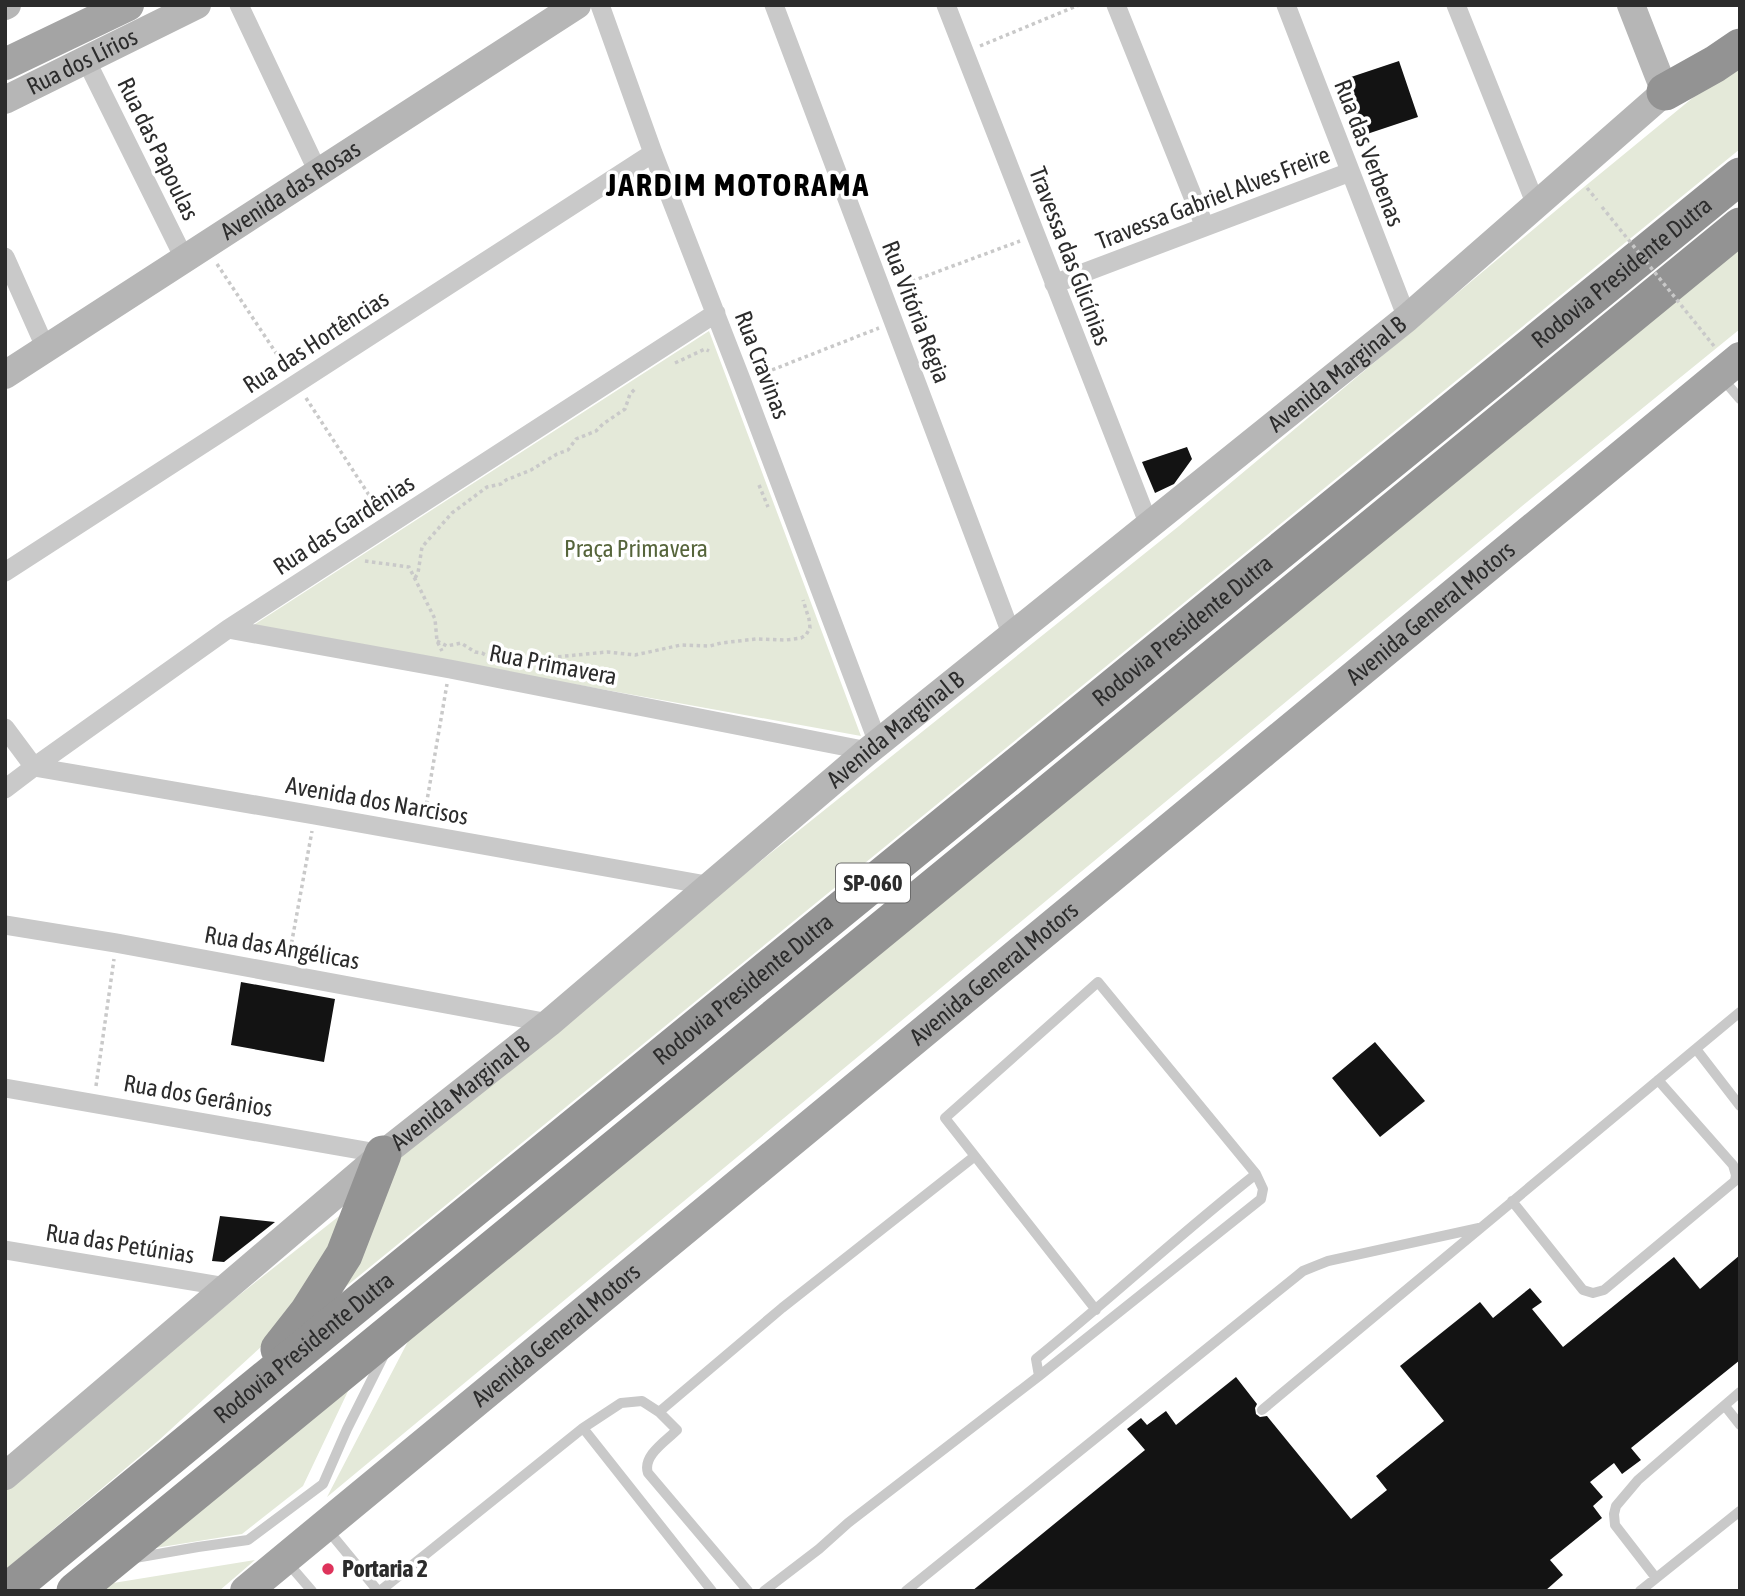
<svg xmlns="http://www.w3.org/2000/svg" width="1745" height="1596" font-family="'Asap Condensed',sans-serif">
	<rect width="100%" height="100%" fill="#fff"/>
	<path fill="#e4e9d9" d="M1740,59V149L343,1289L395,1154L1179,526L1578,192Z
		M1740,244V329L1527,502L327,1497L416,1326Z
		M709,331L861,736L252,626Z
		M343,1213L331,1251L285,1325L158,1441L5,1570V1487L238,1296Z
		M350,1387L303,1486L242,1534L149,1549Z
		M255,1560L219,1591H99L107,1584Z"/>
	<path fill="#131313" d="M1399,61L1418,117L1355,138L1336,82Z
		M1187,447L1192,459L1174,484L1155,493L1142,462Z
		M241,982L335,999L324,1062L231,1045Z
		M1375,1042L1425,1101L1380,1137L1332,1078Z
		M220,1216L275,1222L224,1262L212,1261Z
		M1740,1255V1360L1631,1448L1641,1460L1622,1474L1614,1463L1590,1482L1603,1497L1593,1506L1602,1518L1550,1560L1563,1575L1545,1591H972L1145,1450L1127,1429L1141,1418L1147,1425L1166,1411L1176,1425L1236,1377L1257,1404L1255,1408L1256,1414L1260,1417L1267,1416L1351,1519L1387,1490L1376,1476L1444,1421L1400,1366L1480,1302L1493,1318L1530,1288L1542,1302L1532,1309L1563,1347L1674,1257L1700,1289Z"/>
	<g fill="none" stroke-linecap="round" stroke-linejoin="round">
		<path stroke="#c9c9c9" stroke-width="3.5" stroke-dasharray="3.5 3.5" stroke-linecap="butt" d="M980,46L1079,5
			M1587,188L1597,200
			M217,264L286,368
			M899,286L1020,241
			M675,363L705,349L709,351
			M759,375L879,328
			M306,398L380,512
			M759,485L768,507
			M365,561L409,567L435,619L437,641L442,651
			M415,578L418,573L422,547L452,513L487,487L501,484L506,480L531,470L557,454L568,450L576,439L596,431L603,424L625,409L630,394L635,389
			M437,641L447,646L461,643L475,652L482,653L489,657
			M503,660L512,659L538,662L556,657L607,652L635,655L681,645L710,646L721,643L756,639L786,640L801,638L806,635L810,628L809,619L803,600
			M424,818L447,684
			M289,957L312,831
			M96,1086L114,959"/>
		<path stroke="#c9c9c9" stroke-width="10" d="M1722,378L1740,399
			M1696,1049L1740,1106
			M1512,1201L1583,1290L1593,1293L1604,1290L1735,1181L1736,1175L1733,1165L1658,1080
			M1039,1376L1036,1359C1110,1299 1181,1233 1256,1174
			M1725,1406L1740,1425
			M1262,1410L1740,1012
			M659,1412L782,1308L975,1156
			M583,1428L712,1591
			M327,1529L378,1591
			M135,1558L198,1547L248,1540L323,1484L347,1429L383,1357
			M287,1562L312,1591
			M1656,1578L1615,1525L1614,1514L1616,1506L1638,1480L1740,1392
			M380,1591L583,1428L621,1403L642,1401L659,1412L677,1430C666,1441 642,1456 648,1473L748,1591
			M764,1591L819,1549L848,1523L1039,1376L1261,1199L1263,1189L1256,1174L1098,982L945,1118L1096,1310
			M906,1591L1303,1271L1328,1261L1479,1228
			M1640,1591L1740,1511"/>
		<path stroke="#c9c9c9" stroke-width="19" d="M239,5L318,172
			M600,5L653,153L742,382L878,743
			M774,5L1012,636
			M946,5L1149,525
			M1116,5L1205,227
			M1286,5L1407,318
			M1456,5L1536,205
			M86,60L185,260
			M5,257L46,349
			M1054,284L1350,172
			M5,572L653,153
			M228,629L450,669L868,751
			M5,728L34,767L314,815L712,886
			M5,789L34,767L228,629L716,313
			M5,925L116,943L549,1023
			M5,1088L383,1154
			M5,1250L227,1287"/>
		<g stroke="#b6b6b6" stroke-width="28">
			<path d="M5,6L7,5"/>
			<path id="s1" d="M5,100L197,5"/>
			<path id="s2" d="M5,375L577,5"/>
			<path id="s3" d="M5,1476L383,1154L549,1023L868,751L1407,318L1665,92L1631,5"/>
		</g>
		<g stroke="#a4a4a4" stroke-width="32">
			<path d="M5,64L128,5"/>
			<path id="s4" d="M246,1591L1740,358"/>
		</g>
		<g stroke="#939393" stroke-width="37">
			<path d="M1665,92L1715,64L1740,47"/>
			<path d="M279,1349L308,1312L344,1255L383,1154"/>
			<path id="s5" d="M8,1591L236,1403L1740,176"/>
			<path d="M75,1591L1740,226"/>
		</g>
		<path stroke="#c9c9c9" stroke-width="3.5" stroke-dasharray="3.5 3.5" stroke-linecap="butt" d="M1602,207L1714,346"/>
	</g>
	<circle fill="#de335b" stroke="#fff" stroke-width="2.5" cx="328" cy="1569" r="7"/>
	<g text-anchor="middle" stroke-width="7" stroke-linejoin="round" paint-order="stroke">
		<rect fill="#fff" stroke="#6b6b6b" stroke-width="2" x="836" y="863.5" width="74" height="39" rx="5"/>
		<g font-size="23" font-weight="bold" fill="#2c2c2c">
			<text x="873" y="891">SP-060</text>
		</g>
		<g font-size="24" fill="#2c2c2c" stroke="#fff">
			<text dy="8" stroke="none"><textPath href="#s1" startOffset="86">Rua dos Lírios</textPath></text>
			<text transform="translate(158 149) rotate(64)" y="8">Rua das Papoulas</text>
			<text transform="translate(1369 153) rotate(69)" y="8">Rua das Verbenas</text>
			<text dy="8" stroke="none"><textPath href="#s2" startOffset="340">Avenida das Rosas</textPath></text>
			<text transform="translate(1213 198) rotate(-21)" y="8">Travessa Gabriel Alves Freire</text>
			<text transform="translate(1070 256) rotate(69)" y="8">Travessa das Glicínias</text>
			<text dy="8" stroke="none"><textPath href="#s5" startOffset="2084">Rodovia Presidente Dutra</textPath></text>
			<text transform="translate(916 312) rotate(69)" y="8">Rua Vitória Régia</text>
			<text transform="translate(316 342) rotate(-33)" y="8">Rua das Hortências</text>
			<text transform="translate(762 365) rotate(69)" y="8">Rua Cravinas</text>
			<text dy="8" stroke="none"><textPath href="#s3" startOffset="1729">Avenida Marginal B</textPath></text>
			<text transform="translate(344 525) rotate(-33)" y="8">Rua das Gardênias</text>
			<text dy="8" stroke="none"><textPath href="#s4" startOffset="1536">Avenida General Motors</textPath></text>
			<text dy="8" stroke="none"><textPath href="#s5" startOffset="1517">Rodovia Presidente Dutra</textPath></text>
			<text transform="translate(553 665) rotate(11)" y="8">Rua Primavera</text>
			<text dy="8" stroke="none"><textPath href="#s3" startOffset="1162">Avenida Marginal B</textPath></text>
			<text transform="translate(377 801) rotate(10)" y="8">Avenida dos Narcisos</text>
			<text transform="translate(282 948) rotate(10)" y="8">Rua das Angélicas</text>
			<text dy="8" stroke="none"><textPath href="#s4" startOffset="970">Avenida General Motors</textPath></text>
			<text dy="8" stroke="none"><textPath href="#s5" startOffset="950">Rodovia Presidente Dutra</textPath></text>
			<text dy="8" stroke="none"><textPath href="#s3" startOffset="595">Avenida Marginal B</textPath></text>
			<text transform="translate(198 1096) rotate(10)" y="8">Rua dos Gerânios</text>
			<text transform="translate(120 1244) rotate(9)" y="8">Rua das Petúnias</text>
			<text dy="8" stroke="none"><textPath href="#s4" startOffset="402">Avenida General Motors</textPath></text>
			<text dy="8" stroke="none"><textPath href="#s5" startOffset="383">Rodovia Presidente Dutra</textPath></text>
		</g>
		<g font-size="24" fill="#56653b" stroke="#fff">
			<text x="636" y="557">Praça Primavera</text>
		</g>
		<g font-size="24" font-weight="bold" fill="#2c2c2c" stroke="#fff" text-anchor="start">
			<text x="342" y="1577">Portaria 2</text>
		</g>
		<g font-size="32" font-weight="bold" letter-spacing="2" fill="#000" stroke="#fff">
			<text x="738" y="196">JARDIM MOTORAMA</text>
		</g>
	</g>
	<rect width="1745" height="1596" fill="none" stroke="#2c2c2c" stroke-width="14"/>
</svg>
